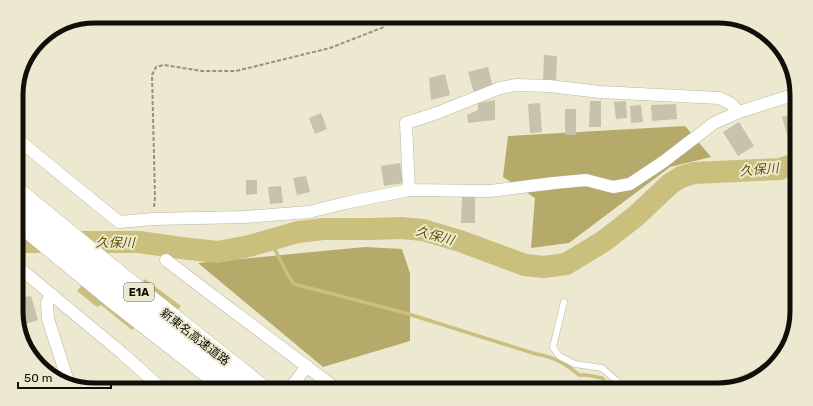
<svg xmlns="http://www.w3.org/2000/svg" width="813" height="406" font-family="Rubik,'Noto Sans JP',sans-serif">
	<rect width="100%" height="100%" fill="#ede9d1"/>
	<path fill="#b5aa69" d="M685,126L711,157L670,167L569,243L531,248L535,198L503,177L508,136Z
		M365,247L402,249L410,273V341L323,367L198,263Z"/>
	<path fill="#cabf7d" d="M95,270L128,299L145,279L181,306L168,322L149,307L132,330L101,305L97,307L77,291Z"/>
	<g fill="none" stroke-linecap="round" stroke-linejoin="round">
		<path stroke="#cabf7d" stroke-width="3.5" d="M270,240L289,277L294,284L402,312L536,354C554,357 565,363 579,375H587L602,378L612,390"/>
		<path stroke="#cabf7d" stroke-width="22" d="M17,242H139L181,248L218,252L249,246L298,232L323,229H371L401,228L423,230L460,241L525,265L543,267L566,264L604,241L636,216L670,184L681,177L694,173L780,169L797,163"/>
	</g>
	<path fill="#c6c2ab" d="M544,55L557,56L556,81H543Z
		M488,67L493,88L474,93L468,72Z
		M445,74L450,95L431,100L429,78Z
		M495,100V120L468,123L467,115L478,110V103Z
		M590,101H601V127H589Z
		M626,101L627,118L616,119L614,102Z
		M540,103L542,132L530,133L528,104Z
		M676,104L677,119L652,121L651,105Z
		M641,105L643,122L631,123L630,106Z
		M565,109H576V135H565Z
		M321,113L327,129L315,134L309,118Z
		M796,113L797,139L789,141L782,117Z
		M739,122L754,146L738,156L723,132Z
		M400,163L403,183L384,186L381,166Z
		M306,176L310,192L297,195L293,178Z
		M246,180H257V194L246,195Z
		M281,186L283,203L270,204L268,187Z
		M462,197H475V223H461Z
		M24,292L26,297L31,296L38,320L19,326L17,322V295Z"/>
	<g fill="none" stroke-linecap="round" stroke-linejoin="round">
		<defs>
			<path id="service" d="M564,302L553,347L559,356L575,364L602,368L627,390"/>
			<path id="minor" d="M16,138L119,222L153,219L245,217L309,212L345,203L409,190L406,123L437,113L500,88L516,85L549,86L600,92L719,98L730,103L739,112
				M409,190L490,191L554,183L586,180L613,187L630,184L663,162L714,123L739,112L796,94
				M166,260L217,299L338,390
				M17,266L122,353L163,390
				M51,294L47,303L48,319L69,384
				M728,388L765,373
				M289,390L307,366"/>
			<path id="motorway" d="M16,192L126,282L262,390
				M16,218L112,297L231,390"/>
		</defs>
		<use href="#service" stroke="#bbb7a0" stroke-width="7"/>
		<use href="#minor" stroke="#bbb7a0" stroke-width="13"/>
		<use href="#motorway" stroke="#bbb7a0" stroke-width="22"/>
		<path stroke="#959280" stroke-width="2" stroke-dasharray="4 2" stroke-linecap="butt" d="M154,207L155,197L152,75L156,67L164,65L202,71H236L330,48L384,27"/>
		<use href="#service" stroke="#fff" stroke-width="6"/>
		<use href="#minor" stroke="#fff" stroke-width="12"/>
		<use href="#motorway" stroke="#fff" stroke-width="21"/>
	</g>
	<g text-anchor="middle" stroke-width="4" stroke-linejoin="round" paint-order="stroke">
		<rect fill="#ede9d1" stroke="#535144" stroke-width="1" x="124" y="283" width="30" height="18" rx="3"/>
		<g font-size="11" font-weight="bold" fill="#111008">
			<text x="139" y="296">E1A</text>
		</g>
		<g font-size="12" fill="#111008" stroke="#ede9d1">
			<text transform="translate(195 337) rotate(38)" y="4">新東名高速道路</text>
		</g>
		<g font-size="13" font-style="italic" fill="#605400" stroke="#ede9d1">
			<text transform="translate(759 169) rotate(-5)" y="5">久保川</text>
			<text transform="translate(435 235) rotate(16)" y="5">久保川</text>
			<text transform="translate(115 242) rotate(1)" y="5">久保川</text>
		</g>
	</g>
	<path d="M0 0H813V406H0ZM95 23H718A72 72 0 0 1 790 95V311A72 72 0 0 1 718 383H95A72 72 0 0 1 23 311V95A72 72 0 0 1 95 23Z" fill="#ede9d1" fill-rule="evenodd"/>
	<path fill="none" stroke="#111008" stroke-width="5" d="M95 23H718A72 72 0 0 1 790 95V311A72 72 0 0 1 718 383H95A72 72 0 0 1 23 311V95A72 72 0 0 1 95 23Z"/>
	<path d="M18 382v6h93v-6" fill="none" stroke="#111008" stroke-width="2"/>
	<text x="24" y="382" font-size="12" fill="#111008" stroke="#ede9d1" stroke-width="3" paint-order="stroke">50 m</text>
</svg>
